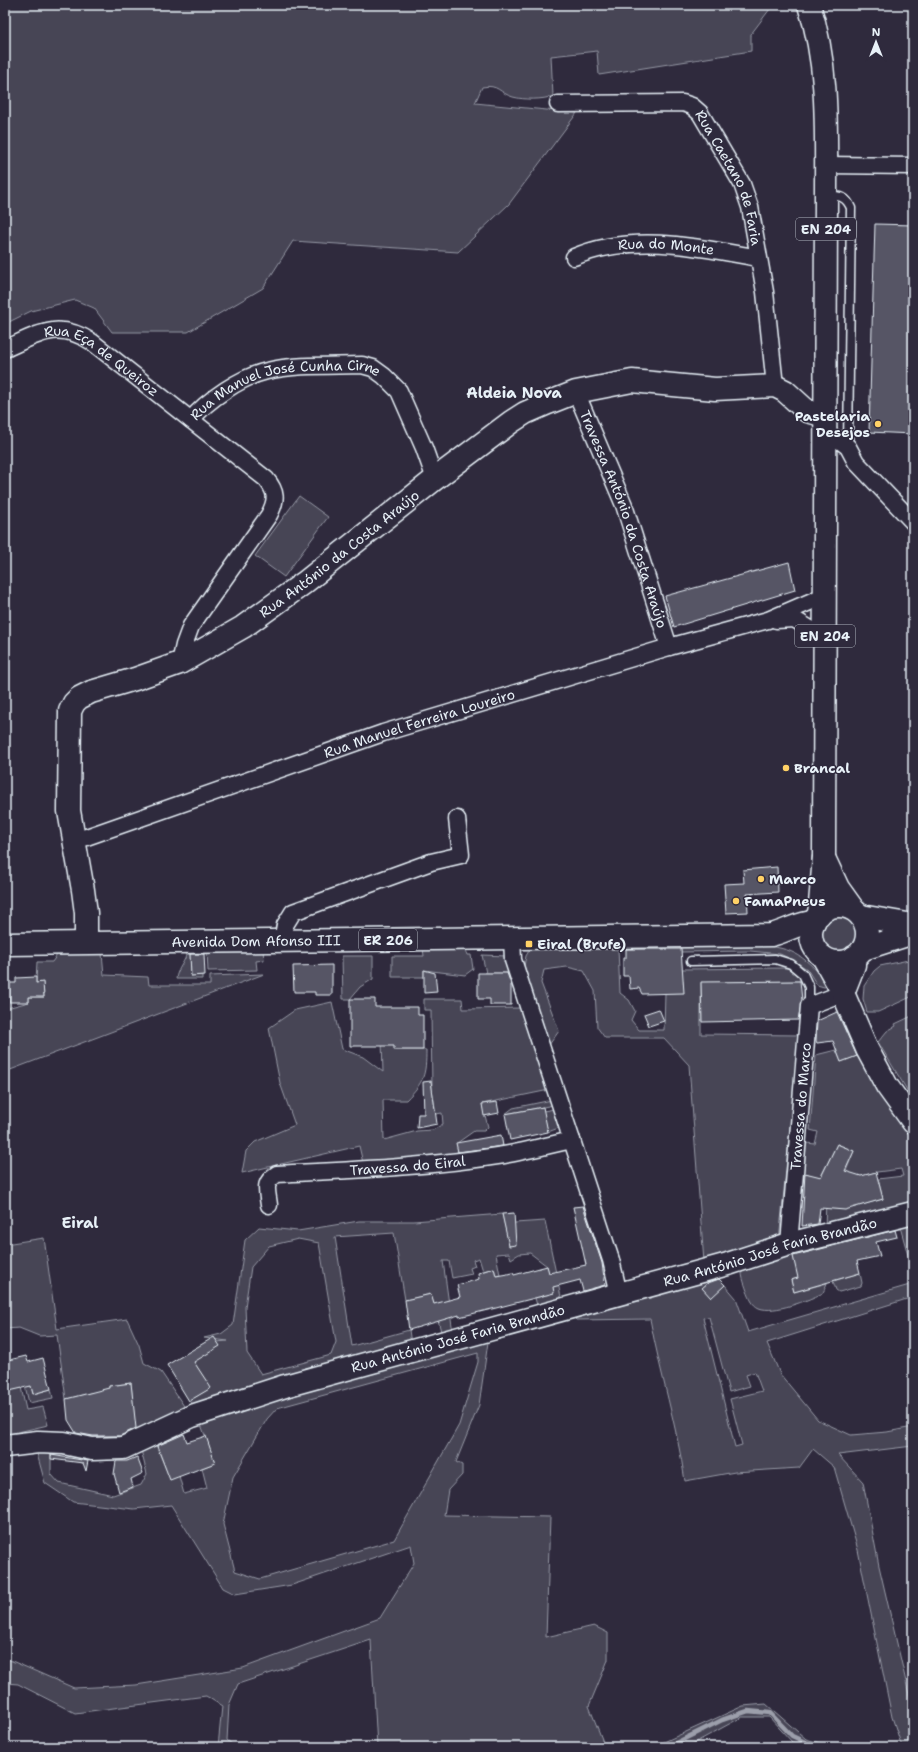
<svg xmlns="http://www.w3.org/2000/svg" width="918" height="1752" font-family="'Shantell Sans',sans-serif">
	<rect width="100%" height="100%" fill="#2f2a3d"/>
	<filter id="ink" filterUnits="userSpaceOnUse"><feTurbulence type="fractalNoise" baseFrequency=".025" numOctaves="2"/><feDisplacementMap in="SourceGraphic" scale="8" xChannelSelector="R" yChannelSelector="G"/><feConvolveMatrix kernelMatrix="1 2 1 2 8 2 1 2 1" color-interpolation-filters="sRGB"/></filter>
	<g filter="url(#ink)">
		<path fill="#464455" stroke="#979aa6" fill-rule="evenodd" d="M5,5H773L751,34V51L599,75L597,51L551,56L553,96C543,100 524,100 513,97C499,93 499,84 482,87L475,103L577,113L509,204L458,252L293,241L263,288L188,332H112L94,308L75,300L31,311L5,324Z
			M299,496L328,517L284,577L255,556Z
			M820 932a19 19 0 1 1 38 0a19 19 0 1 1-38 0Z
			M758,945C797,948 804,957 830,985L824,987L817,985L807,969L793,960L780,954L750,951L681,952V946Z
			M423,948H465L468,955H471L473,969L465,975L424,970V977H392V956H424Z
			M530,949H618L620,993L629,1000L635,1011L631,1020L639,1030H664L665,993L682,969L787,968L798,974L801,981L701,983V1034L799,1035L779,1241L704,1262L689,1065L664,1038H605L597,1027L595,991L584,971L567,967L544,970L541,983L559,1031L549,1045L524,966L526,956Z
			M263,950L264,960L256,961L257,970L208,971L207,951Z
			M187,951H190L191,976L202,975V979H176C177,968 186,962 187,951Z
			M102,953L104,975L148,977L149,985H210V976L264,974L5,1072V965L7,1008L29,1002V997H44L43,983H36L37,962H52L57,955Z
			M482,955L506,956L511,973H486Z
			M342,956H373V979L360,987L350,999H343Z
			M913,959V996L878,1012H867L863,999L864,986L874,971L880,966Z
			M424,999H462L463,1009L522,1008L549,1090L482,1104L488,1127L484,1131H474L457,1143L458,1155L363,1163L359,1146L242,1173L246,1151L255,1142L295,1125L280,1083L269,1028L295,1010L332,1002L342,1049L363,1057L383,1072L382,1040H395V1050H426C426,1075 424,1082 406,1100H383L384,1140L417,1131L433,1130L443,1124L442,1113L436,1114L432,1089L431,1010H424Z
			M912,1016L913,1018V1100L878,1042L887,1031L896,1026L895,1024Z
			M836,1050L841,1062L857,1056L878,1089L913,1134V1205L825,1229L826,1199L858,1206L883,1199L878,1179L903,1176L901,1169L877,1172L855,1178L846,1171L854,1151L837,1144L820,1178L805,1173L799,1197V1178L807,1143L815,1144L818,1132L810,1130L816,1055Z
			M552,1100L554,1105L505,1114L513,1108Z
			M555,1109L561,1127L548,1132L543,1111Z
			M502,1214L506,1231L515,1223L545,1221L562,1302L538,1309L535,1298L554,1293L547,1266L530,1253L519,1254L511,1259L509,1253L496,1254L500,1275L496,1276L494,1268L483,1271L479,1258L473,1260L475,1266L470,1268L472,1274L452,1278L449,1261H443L453,1333L442,1335L431,1294L405,1300L394,1233L335,1237L352,1346L409,1330L411,1344L197,1408L189,1401L210,1388L194,1362L204,1343L228,1341L204,1338L221,1334L233,1325L245,1240L259,1227L298,1231L359,1221H414ZM298,1239L319,1243L336,1342L331,1355L261,1374L247,1353L245,1307L251,1267L269,1246Z
			M913,1220V1273L899,1223Z
			M44,1238L57,1329L127,1319L139,1345L144,1363L161,1372L188,1412L136,1434L131,1383L109,1386V1393H90L66,1399L57,1335L39,1336L19,1328L5,1329V1244Z
			M792,1252L796,1267L822,1271L791,1280L794,1292L827,1283L823,1293C809,1300 774,1314 759,1308C752,1305 750,1298 747,1291C744,1282 741,1276 742,1266Z
			M860,1273L862,1283L861,1286L839,1292L836,1290L833,1281Z
			M716,1275L702,1288L711,1297L725,1285L736,1298L748,1332L913,1284V1297L767,1343L780,1374L818,1420L851,1435L887,1432L913,1427V1446L838,1455L863,1482L879,1566L913,1712V1747H902L892,1717L858,1550L834,1467L813,1449L799,1468L735,1472L685,1481C677,1426 660,1373 650,1319L576,1320L570,1314ZM709,1317L729,1392L750,1386L746,1375L755,1372L762,1391L730,1399L742,1445L735,1447L703,1318Z
			M489,1335L479,1405L456,1462L462,1465V1475L448,1490L444,1515L550,1517L546,1637L594,1626L608,1633V1660L589,1706L605,1747H575L566,1743L548,1747H377L371,1640L238,1684L229,1705L227,1740L235,1747H218L222,1706L206,1696L75,1713L18,1684L5,1683V1658L74,1688L136,1685L243,1668L380,1618L414,1563L411,1545L292,1585L235,1594L223,1588L171,1505L134,1509L73,1502L45,1483L36,1450L51,1448V1474L59,1483L113,1495L141,1485L147,1474L140,1446L154,1440L170,1479L179,1476L184,1494L207,1488L202,1468L215,1463L199,1419ZM478,1353V1362L459,1425L394,1540L260,1579L235,1571L223,1524L233,1477L267,1419L277,1408Z
			M28,1375L33,1394L51,1389L53,1398L29,1403L23,1377Z
			M19,1378L26,1410L43,1407L48,1425L5,1435V1392L15,1389Z
			M766,1704L806,1739L833,1747H802L793,1743L769,1717H742L687,1747H653L743,1706Z"/>
		<g fill="none" stroke-linecap="round" stroke-linejoin="round">
			<path stroke="#9c9fab" stroke-width="4.5" d="M668,1747L722,1720L748,1711L770,1713L792,1736L816,1747"/>
		</g>
		<path fill="#575565" stroke="#e8f1f8" d="M875,224L913,225V434L869,432Z
			M789,562L795,590L674,627L665,596Z
			M777,867L778,892L747,894L748,912L726,913L724,884L744,883L743,870Z
			M626,949H681L684,993L642,994L639,988L630,989L629,976H623V958H626Z
			M190,954H204L205,975L191,976Z
			M332,965V995H315V992H294L293,966Z
			M424,970L435,973L437,992L424,993Z
			M478,973H507L511,984V1005H490V999H478Z
			M36,977V983L43,982L44,997H29V1002H9V983H16V978Z
			M800,981L802,1000L798,1020L702,1022L701,982Z
			M350,999H375V1007H418V1015H423V1050H394V1046H350Z
			M659,1009L664,1021L649,1026L644,1014Z
			M837,1012L857,1056L841,1062L833,1041L817,1043L816,1041L817,1021Z
			M431,1081L437,1124L417,1128L418,1114H424L423,1082Z
			M497,1102L499,1113L484,1116L482,1104Z
			M543,1107L548,1132L510,1140L505,1114Z
			M501,1135L503,1146L458,1152L456,1143Z
			M837,1144L854,1151L845,1171L861,1176L876,1172L883,1199L845,1210L820,1208L818,1224L802,1226L805,1173L821,1177Z
			M583,1206L602,1263L605,1285L583,1291L580,1280L553,1287L554,1293L496,1308L459,1317V1315L409,1330L405,1300L431,1294L434,1304L460,1297L457,1285L479,1279L478,1273L484,1271L494,1268L496,1276L513,1273L514,1275L547,1266L549,1273L586,1265L573,1207Z
			M514,1213L516,1245L509,1246L502,1214Z
			M895,1230L897,1237L876,1242L880,1256L857,1261L860,1273L794,1292L791,1280L798,1278L793,1256Z
			M719,1279L725,1285L711,1298L702,1288L708,1283Z
			M214,1337L220,1346L194,1362L211,1388L189,1401L167,1365Z
			M26,1356L28,1362L43,1358L51,1389L33,1394L31,1386L5,1392V1361Z
			M131,1383L136,1428L120,1436H93L76,1433L68,1420L66,1399L109,1388V1386Z
			M184,1434L187,1442L206,1436L215,1463L170,1480L157,1446Z
			M51,1455L88,1461L86,1471L83,1463L51,1459Z
			M137,1457L143,1473L131,1479L133,1487L119,1492L114,1474L116,1461H127Z"/>
		<g fill="none" stroke-linecap="round" stroke-linejoin="round">
			<defs>
				<path id="lane" d="M828,195C840,196 846,196 851,208L848,446
					M691,961L775,959L791,964L803,974L809,987V1006"/>
				<g id="street">
					<path id="s1" d="M558,104L683,103L692,106L700,113L742,184L750,207L765,292L775,386"/>
					<path d="M826,165L913,166"/>
					<path id="s2" d="M574,257C632,232 699,247 758,258"/>
					<path id="s3" d="M5,349C39,334 57,320 92,342L191,420"/>
					<path id="s4" d="M576,392L624,505L669,647"/>
					<path d="M826,433L839,440L848,447L856,462L913,522"/>
					<path d="M776,620L794,619L825,638"/>
					<path id="s5" d="M180,663L184,645L191,626L269,515C277,500 277,492 266,479L191,420C207,400 241,377 267,371C297,364 331,366 362,365L373,368L384,376L399,391L424,448L435,479"/>
					<path id="s6" d="M75,841L383,733L669,647L768,620L826,595"/>
					<path d="M512,937L513,960L611,1260L619,1294"/>
					<path d="M282,942L285,925L293,912L431,862L461,855L457,819"/>
					<path id="s7" d="M269,1205C267,1189 263,1183 277,1174C353,1170 429,1167 504,1155C527,1151 549,1145 572,1140"/>
					<path id="s8" d="M789,1244L809,1006L843,993"/>
				</g>
				<g id="secondary">
					<path id="s9" d="M86,942V913L83,890L69,811L70,711L74,703L79,698L91,692L135,679L180,663L243,627L304,583L435,479L511,422L525,413L548,403L576,392L632,381L715,389L775,386L785,391L807,411L826,416"/>
					<path d="M823,957L843,993L867,1049L887,1086L913,1122"/>
					<path d="M843,993L854,965V957"/>
					<path id="s10" d="M5,1446L38,1442L64,1443L92,1449L123,1448L192,1416L285,1386L728,1264L789,1244L913,1213"/>
				</g>
				<g id="primary">
					<path d="M809,5C829,66 826,131 826,195L824,857L819,915"/>
					<path d="M824,858L838,888L853,909"/>
					<circle cx="839" cy="934" r="28"/>
					<path d="M861,916L913,925"/>
					<path id="s11" d="M5,944L771,935C785,932 800,922 814,922"/>
					<path d="M863,949L913,933"/>
				</g>
			</defs>
			<use href="#lane" stroke="#e8f1f8" stroke-width="11"/>
			<use href="#street" stroke="#e8f1f8" stroke-width="19"/>
			<use href="#secondary" stroke="#e8f1f8" stroke-width="25"/>
			<use href="#primary" stroke="#e8f1f8" stroke-width="25"/>
			<use href="#lane" stroke="#2f2a3d" stroke-width="8"/>
			<use href="#street" stroke="#2f2a3d" stroke-width="16"/>
			<use href="#secondary" stroke="#2f2a3d" stroke-width="22"/>
			<use href="#primary" stroke="#2f2a3d" stroke-width="22"/>
		</g>
	</g>
	<g fill="#ffd166" stroke="#2f2a3d" stroke-width="1.5">
		<circle cx="878" cy="424" r="4"/>
		<circle cx="786" cy="768" r="4"/>
		<circle cx="761" cy="879" r="4"/>
		<circle cx="736" cy="901" r="4"/>
		<rect x="525" y="940" width="8" height="8" rx="2"/>
	</g>
	<g text-anchor="middle" stroke-width="3" stroke-linejoin="round" paint-order="stroke">
		<g fill="#2f2a3d" stroke="#b0b5c0" stroke-width="1">
			<rect x="796" y="218" width="60" height="22" rx="3"/>
			<rect x="795" y="625" width="60" height="22" rx="3"/>
			<rect x="359" y="929" width="58" height="22" rx="3"/>
		</g>
		<g font-size="13" font-weight="bold" fill="#e8f1f8">
			<text x="826" y="234">EN 204</text>
			<text x="825" y="641">EN 204</text>
			<text x="388" y="945">ER 206</text>
		</g>
		<g font-size="14" fill="#e8f1f8" stroke="#2f2a3d">
			<text dy="5" stroke="none"><textPath href="#s1" startOffset="217">Rua Caetano de Faria</textPath></text>
			<text dy="5" stroke="none"><textPath href="#s2" startOffset="94">Rua do Monte</textPath></text>
			<text dy="5" stroke="none"><textPath href="#s3" startOffset="109">Rua Eça de Queiroz</textPath></text>
			<text dy="5" stroke="none"><textPath href="#s5" startOffset="414">Rua Manuel José Cunha Cirne</textPath></text>
			<text dy="5" stroke="none"><textPath href="#s4" startOffset="136">Travessa António da Costa Araújo</textPath></text>
			<text dy="5" stroke="none"><textPath href="#s9" startOffset="549">Rua António da Costa Araújo</textPath></text>
			<text dy="5" stroke="none"><textPath href="#s6" startOffset="364">Rua Manuel Ferreira Loureiro</textPath></text>
			<text dy="5" stroke="none"><textPath href="#s11" startOffset="251">Avenida Dom Afonso III</textPath></text>
			<text dy="5" stroke="none"><textPath href="#s8" startOffset="138">Travessa do Marco</textPath></text>
			<text dy="5" stroke="none"><textPath href="#s7" startOffset="166">Travessa do Eiral</textPath></text>
			<text dy="5" stroke="none"><textPath href="#s10" startOffset="796">Rua António José Faria Brandão</textPath></text>
			<text dy="5" stroke="none"><textPath href="#s10" startOffset="472">Rua António José Faria Brandão</textPath></text>
		</g>
		<g font-size="14" font-weight="bold" fill="#e8f1f8" stroke="#2f2a3d" text-anchor="start">
			<text x="870" y="421" text-anchor="end">Pastelaria<tspan x="870" dy="16">Desejos</tspan></text>
			<text x="794" y="773">Brancal</text>
			<text x="769" y="884">Marco</text>
			<text x="744" y="906">FamaPneus</text>
			<text x="537" y="949">Eiral (Brufe)</text>
		</g>
		<g font-size="15" font-weight="bold" fill="#e8f1f8" stroke="#2f2a3d">
			<text x="514" y="398">Aldeia Nova</text>
			<text x="80" y="1228">Eiral</text>
		</g>
	</g>
	<rect width="918" height="1752" fill="none" stroke="#2f2a3d" stroke-width="20"/>
	<rect x="10" y="10" width="898" height="1732" fill="none" stroke="#e8f1f8" stroke-width="1.5" filter="url(#ink)"/>
	<g transform="translate(876 42)" stroke="#2f2a3d" stroke-width="3" paint-order="stroke">
	<path d="M0-3L7 15L0 10L-7 15Z" fill="#e8f1f8"/>
	<text y="-6" font-size="11" font-weight="bold" text-anchor="middle" fill="#e8f1f8">N</text>
	</g>
</svg>
